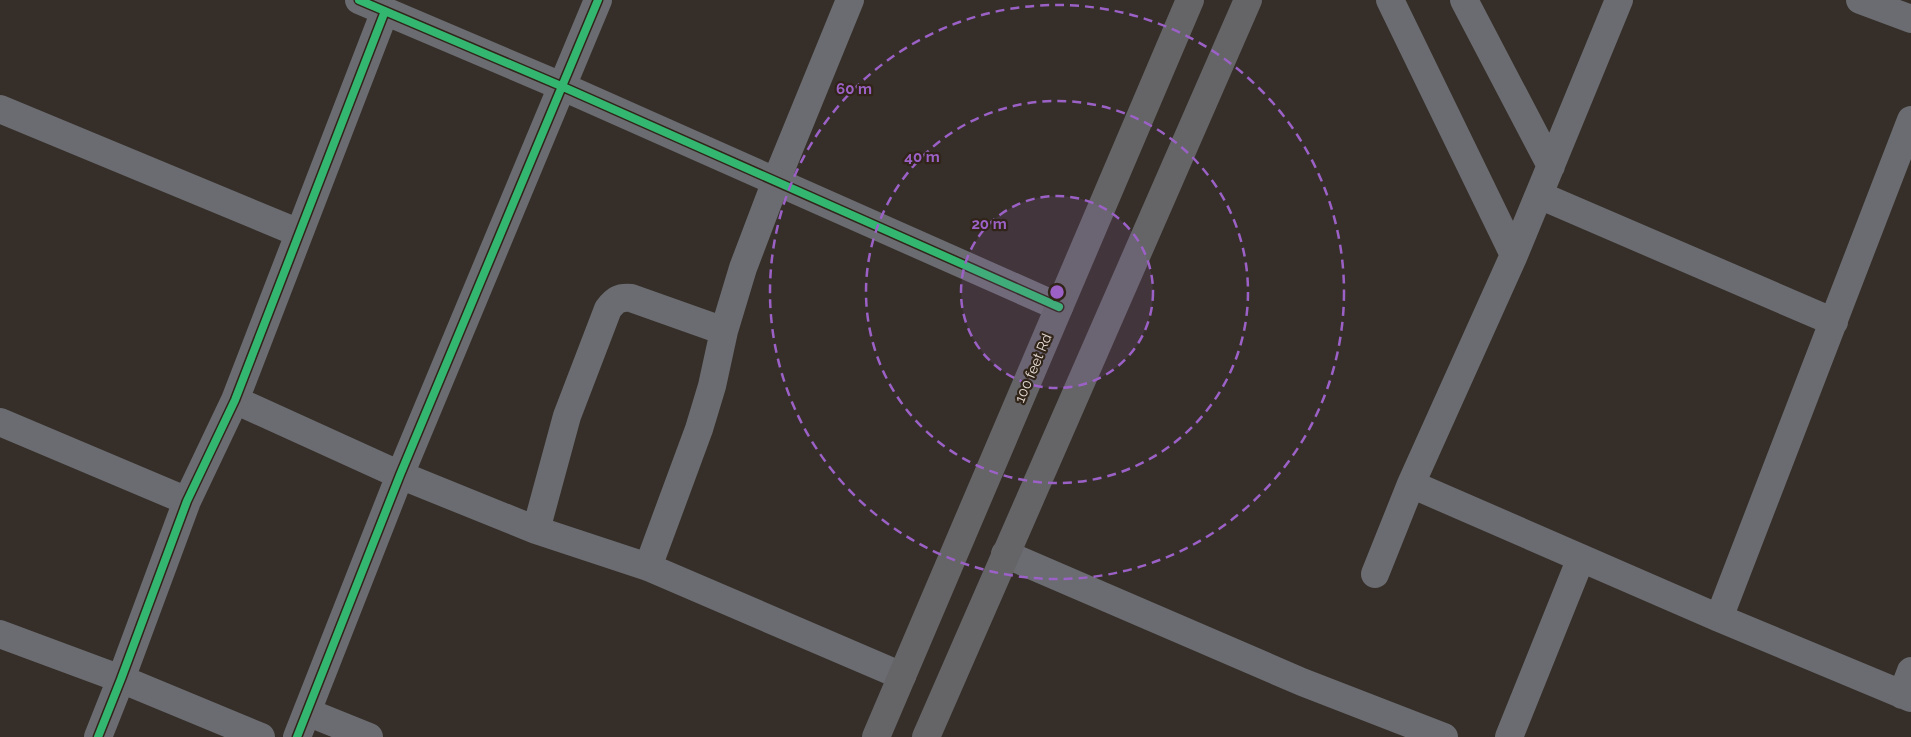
<svg xmlns="http://www.w3.org/2000/svg" width="1911" height="737" font-family="Raleway,sans-serif">
	<rect width="100%" height="100%" fill="#362f29"/>
	<g fill="none" stroke-linecap="round" stroke-linejoin="round">
		<path stroke="#6b6c71" stroke-width="28" d="M359,0L561,86L1059,307
			M1390,0L1514,255
			M1464,0L1551,166
			M1860,0L1911,19
			M0,109L299,233
			M1539,195L1834,322
			M235,400L400,475L536,530L648,567L902,676
			M0,422L187,501
			M1411,484L1719,618L1911,698
			M536,530L567,416L608,309C615,300 619,297 631,298L724,331
			M1005,554L1302,682L1444,737
			M648,567L699,429L712,386L724,331L743,268L776,181L850,0
			M1375,574L1411,484L1514,255L1619,0
			M1719,618L1911,120
			M0,634L121,679L261,737
			M1902,695L1911,671
			M307,712L369,737
			M98,737L121,679L187,501L235,400L385,11
			M297,737L400,475L598,0
			M1509,737L1581,558"/>
		<path stroke="#656568" stroke-width="28" d="M876,737L1190,0
			M926,737L1248,0"/>
		<defs>
			<path id="cycleway" d="M359,0L561,86L1059,307
				M98,737L121,679L187,501L235,400L385,11
				M297,737L400,475L598,0"/>
		</defs>
		<use href="#cycleway" stroke="#312419" stroke-width="11"/>
		<use href="#cycleway" stroke="#33b770" stroke-width="8"/>
	</g>
	<circle cx="1057" cy="292" r="96" fill="#9b61c6" fill-opacity=".12"/>
	<g fill="none" stroke="#9b61c6" stroke-width="2.5" stroke-dasharray="9 6">
		<circle cx="1057" cy="292" r="96"/>
		<circle cx="1057" cy="292" r="191"/>
		<circle cx="1057" cy="292" r="287"/>
	</g>
	<g text-anchor="middle" stroke-width="4.5" stroke-linejoin="round" paint-order="stroke">
		<g font-size="14" fill="#e6ddd6" stroke="#312419">
			<text transform="translate(1033 368) rotate(-67)" y="5">100 feet Rd</text>
		</g>
	</g>
	<circle cx="1057" cy="292" r="8" fill="#9b61c6" stroke="#312419" stroke-width="2.5"/>
	<g font-size="15" text-anchor="middle" font-weight="bold" fill="#9b61c6" stroke="#312419" stroke-width="4.5" stroke-linejoin="round" paint-order="stroke">
		<text x="854" y="94">60 m</text>
		<text x="922" y="162">40 m</text>
		<text x="989" y="229">20 m</text>
	</g>
</svg>
